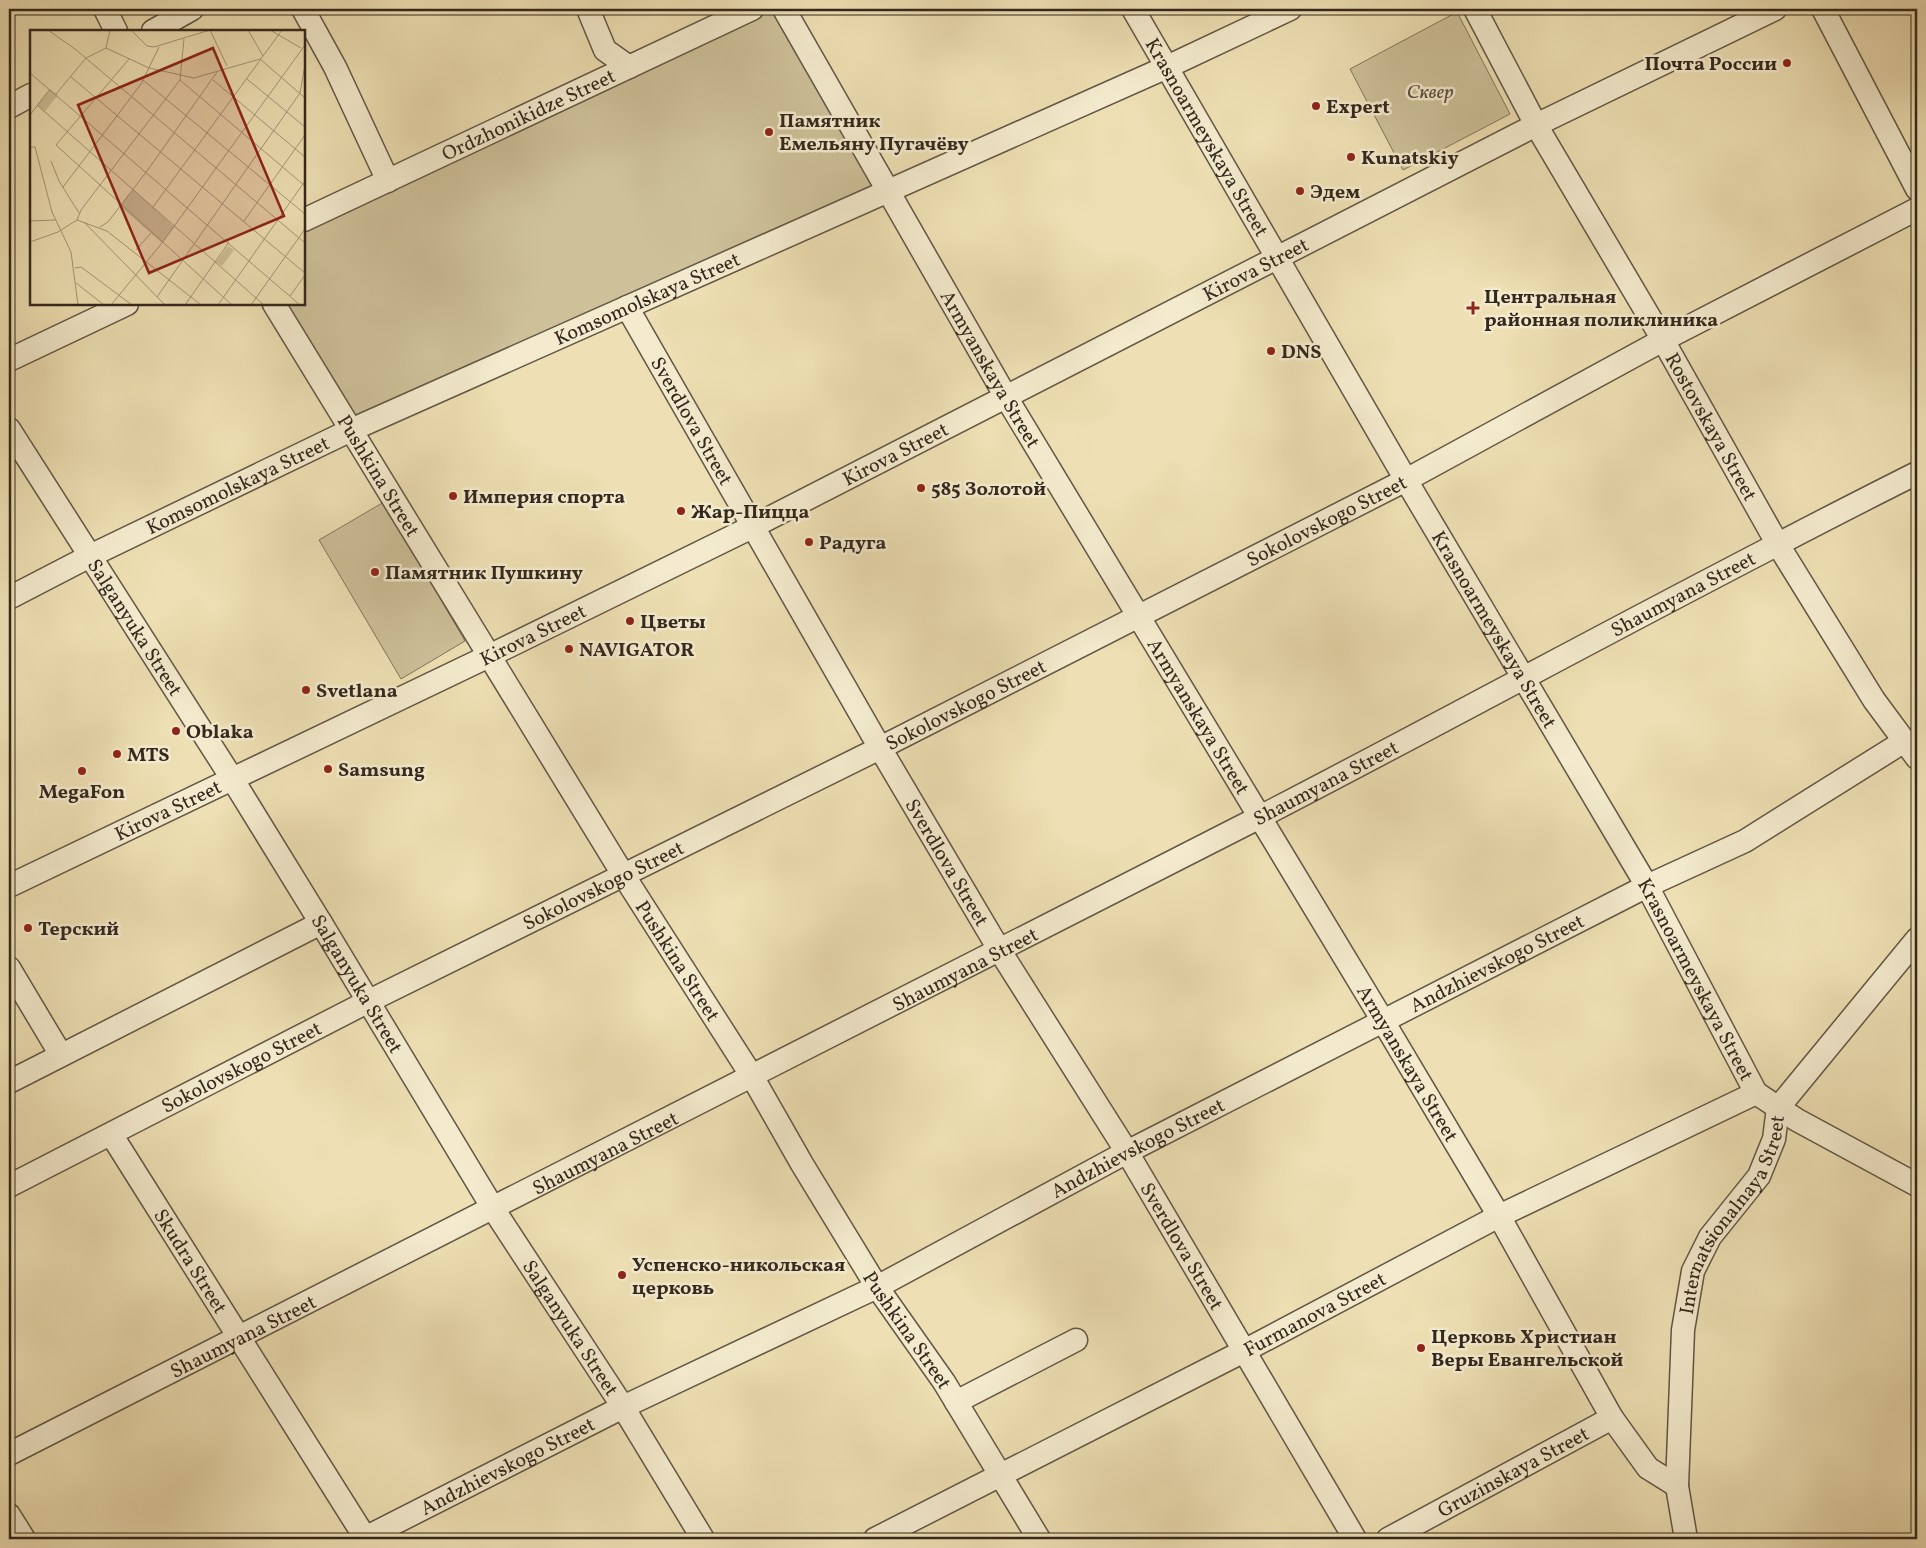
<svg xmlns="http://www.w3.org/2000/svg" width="1926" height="1548" font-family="Vollkorn,serif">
	<rect width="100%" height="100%" fill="#eee0b4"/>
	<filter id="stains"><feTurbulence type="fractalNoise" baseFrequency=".004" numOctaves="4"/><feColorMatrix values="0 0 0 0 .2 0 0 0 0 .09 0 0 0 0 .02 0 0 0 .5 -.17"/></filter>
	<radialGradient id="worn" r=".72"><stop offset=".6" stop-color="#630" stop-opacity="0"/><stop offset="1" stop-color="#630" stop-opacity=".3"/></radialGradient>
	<path fill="#cec19a" stroke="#81745c" d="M752,9H784L888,191L351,430L274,304H304V220Z
		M1457,12L1510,114L1403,170L1350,69Z
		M384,502L465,641L401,679L319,540Z"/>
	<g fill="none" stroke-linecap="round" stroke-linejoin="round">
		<defs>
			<g id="minor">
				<path d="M105,9L116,31"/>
				<path d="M303,9L335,67L388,181"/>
				<path d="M588,9L605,50L629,67"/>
				<path id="s1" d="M784,9L1006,397L1383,1021L1499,1216L1612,1418L1648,1468L1677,1486"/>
				<path id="s2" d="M1133,9L1406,480L1647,886L1756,1093L1797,1120L1917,1185"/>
				<path id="s3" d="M1475,9L1536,125L1663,340L1777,543L1874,700L1917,758"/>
				<path d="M1823,9L1917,189"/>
				<path d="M153,31L192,9"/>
				<path d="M9,107L31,95"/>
				<path id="s4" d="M304,220L752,9"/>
				<path id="s5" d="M274,304L624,876L753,1078L802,1164L877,1287L944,1382L1039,1539"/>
				<path id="s6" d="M627,307L880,748L1000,951L1127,1152L1355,1539"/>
				<path d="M9,360L127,304"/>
				<path id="s7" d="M9,429L233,780L321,923L494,1210L623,1407L703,1539"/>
				<path id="s8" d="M9,598L90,556L351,430L1167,67L1290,9"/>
				<path id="s9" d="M9,886L489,656L752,527L1536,125L1775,9"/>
				<path d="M9,968L61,1055"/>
				<path d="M9,1082L321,923"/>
				<path id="s10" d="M111,1134L366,1539"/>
				<path id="s11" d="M9,1186L367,1002L880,748L1406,480L1663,340L1917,209"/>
				<path d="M956,1402L1076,1340"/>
				<path id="s12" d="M9,1454C426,1244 843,1033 1258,818C1478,704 1695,584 1917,473"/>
				<path d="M9,1515L24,1539"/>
				<path id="s13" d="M363,1539L623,1407L877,1287L1127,1152L1647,886L1745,841L1903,742"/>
				<path id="s14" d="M875,1539L1244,1351L1499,1216L1756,1093"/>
				<path id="s15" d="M1388,1539L1612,1418"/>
				<path id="s16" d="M1686,1539L1677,1486L1683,1330L1693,1271L1710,1237L1759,1176L1774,1139L1778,1108L1917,939"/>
			</g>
		</defs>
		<use href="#minor" stroke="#625644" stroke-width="25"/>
		<use href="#minor" stroke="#f4ebce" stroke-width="22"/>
	</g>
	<g fill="#8f2418" stroke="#f4ebce" stroke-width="2">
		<circle cx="1787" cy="63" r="5"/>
		<circle cx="1316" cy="106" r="5"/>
		<circle cx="769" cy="132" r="5"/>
		<circle cx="1351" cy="157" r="5"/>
		<circle cx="1300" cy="191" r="5"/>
		<path d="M1470.5 300.5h5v5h5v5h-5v5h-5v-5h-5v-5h5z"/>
		<circle cx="1271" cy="351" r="5"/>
		<circle cx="921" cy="488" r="5"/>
		<circle cx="453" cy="496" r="5"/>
		<circle cx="681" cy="511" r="5"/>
		<circle cx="809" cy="542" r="5"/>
		<circle cx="375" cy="572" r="5"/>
		<circle cx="630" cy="621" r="5"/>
		<circle cx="569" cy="649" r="5"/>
		<circle cx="306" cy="690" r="5"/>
		<circle cx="176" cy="731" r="5"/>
		<circle cx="117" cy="754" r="5"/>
		<circle cx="328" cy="769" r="5"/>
		<circle cx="82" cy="771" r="5"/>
		<circle cx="28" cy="928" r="5"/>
		<circle cx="622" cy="1275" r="5"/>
		<circle cx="1421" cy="1348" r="5"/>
	</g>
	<g text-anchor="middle" stroke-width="5" stroke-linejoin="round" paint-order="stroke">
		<g font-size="20" font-weight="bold" fill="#34281e" stroke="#f4ebce" text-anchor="start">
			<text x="1777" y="70" text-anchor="end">Почта России</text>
			<text x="1326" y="113">Expert</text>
			<text x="779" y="127">Памятник<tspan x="779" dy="23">Емельяну Пугачёву</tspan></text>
			<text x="1361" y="164">Kunatskiy</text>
			<text x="1310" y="198">Эдем</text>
			<text x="1484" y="303">Центральная<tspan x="1484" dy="23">районная поликлиника</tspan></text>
			<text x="1281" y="358">DNS</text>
			<text x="931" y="495">585 Золотой</text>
			<text x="463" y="503">Империя спорта</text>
			<text x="691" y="518">Жар-Пицца</text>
			<text x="819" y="549">Радуга</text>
			<text x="385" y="579">Памятник Пушкину</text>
			<text x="640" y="628">Цветы</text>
			<text x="579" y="656">NAVIGATOR</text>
			<text x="316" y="697">Svetlana</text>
			<text x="186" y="738">Oblaka</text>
			<text x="127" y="761">MTS</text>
			<text x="338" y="776">Samsung</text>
			<text x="82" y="798" text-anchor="middle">MegaFon</text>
			<text x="38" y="935">Терский</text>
			<text x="632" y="1271">Успенско-никольская<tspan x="632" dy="23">церковь</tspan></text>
			<text x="1431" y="1343">Церковь Христиан<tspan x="1431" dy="23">Веры Евангельской</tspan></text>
		</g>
		<g font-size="20" font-style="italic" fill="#5a4e3d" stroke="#f4ebce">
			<text x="1430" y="98">Сквер</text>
		</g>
		<g font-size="20" fill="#34281e" stroke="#f4ebce">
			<text dy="7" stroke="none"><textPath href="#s4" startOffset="248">Ordzhonikidze Street</textPath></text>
			<text dy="7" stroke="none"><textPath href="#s2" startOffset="148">Krasnoarmeyskaya Street</textPath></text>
			<text dy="7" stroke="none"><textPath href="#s9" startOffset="1391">Kirova Street</textPath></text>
			<text dy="7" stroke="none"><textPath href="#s8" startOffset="705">Komsomolskaya Street</textPath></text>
			<text dy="7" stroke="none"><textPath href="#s1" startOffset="415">Armyanskaya Street</textPath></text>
			<text dy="7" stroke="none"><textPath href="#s6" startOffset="131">Sverdlova Street</textPath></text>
			<text dy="7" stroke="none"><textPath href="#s3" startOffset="480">Rostovskaya Street</textPath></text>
			<text dy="7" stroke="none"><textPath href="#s9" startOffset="986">Kirova Street</textPath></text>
			<text dy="7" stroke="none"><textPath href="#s5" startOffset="201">Pushkina Street</textPath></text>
			<text dy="7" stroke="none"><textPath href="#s8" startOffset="255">Komsomolskaya Street</textPath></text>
			<text dy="7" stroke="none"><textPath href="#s11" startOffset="1476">Sokolovskogo Street</textPath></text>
			<text dy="7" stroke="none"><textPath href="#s12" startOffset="1882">Shaumyana Street</textPath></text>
			<text dy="7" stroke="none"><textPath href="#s7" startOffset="235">Salganyuka Street</textPath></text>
			<text dy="7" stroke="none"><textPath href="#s2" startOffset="718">Krasnoarmeyskaya Street</textPath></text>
			<text dy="7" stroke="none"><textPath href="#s9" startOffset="581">Kirova Street</textPath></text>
			<text dy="7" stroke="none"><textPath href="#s11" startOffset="1071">Sokolovskogo Street</textPath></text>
			<text dy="7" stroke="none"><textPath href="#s1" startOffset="820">Armyanskaya Street</textPath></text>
			<text dy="7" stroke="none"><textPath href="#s12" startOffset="1478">Shaumyana Street</textPath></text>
			<text dy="7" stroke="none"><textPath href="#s9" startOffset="176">Kirova Street</textPath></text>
			<text dy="7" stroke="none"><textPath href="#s6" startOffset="641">Sverdlova Street</textPath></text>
			<text dy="7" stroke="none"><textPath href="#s11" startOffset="666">Sokolovskogo Street</textPath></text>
			<text dy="7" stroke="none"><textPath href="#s5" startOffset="771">Pushkina Street</textPath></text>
			<text dy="7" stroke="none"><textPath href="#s13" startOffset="1272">Andzhievskogo Street</textPath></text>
			<text dy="7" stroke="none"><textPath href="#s12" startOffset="1072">Shaumyana Street</textPath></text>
			<text dy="7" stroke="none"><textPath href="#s2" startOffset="1122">Krasnoarmeyskaya Street</textPath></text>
			<text dy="7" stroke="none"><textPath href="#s7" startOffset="655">Salganyuka Street</textPath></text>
			<text dy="7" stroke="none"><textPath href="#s1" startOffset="1225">Armyanskaya Street</textPath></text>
			<text dy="7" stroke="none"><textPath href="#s11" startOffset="261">Sokolovskogo Street</textPath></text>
			<text dy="7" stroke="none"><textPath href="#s13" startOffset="868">Andzhievskogo Street</textPath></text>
			<text dy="7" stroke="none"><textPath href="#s12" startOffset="668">Shaumyana Street</textPath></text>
			<text dy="7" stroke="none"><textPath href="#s16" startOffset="338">Internatsionalnaya Street</textPath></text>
			<text dy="7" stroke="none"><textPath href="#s6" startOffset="1091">Sverdlova Street</textPath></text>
			<text dy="7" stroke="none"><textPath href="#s10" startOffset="150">Skudra Street</textPath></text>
			<text dy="7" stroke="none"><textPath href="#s14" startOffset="494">Furmanova Street</textPath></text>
			<text dy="7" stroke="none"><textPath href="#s7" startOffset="1060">Salganyuka Street</textPath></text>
			<text dy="7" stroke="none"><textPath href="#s5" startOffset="1206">Pushkina Street</textPath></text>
			<text dy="7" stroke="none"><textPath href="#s12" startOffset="262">Shaumyana Street</textPath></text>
			<text dy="7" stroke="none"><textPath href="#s13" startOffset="162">Andzhievskogo Street</textPath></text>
			<text dy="7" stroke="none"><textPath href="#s15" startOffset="142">Gruzinskaya Street</textPath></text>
		</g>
	</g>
	<g transform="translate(30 30)">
		<rect width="275" height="275" fill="#eee0b4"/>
		<path d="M20,59L28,65L15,81L7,75ZM103,159L144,197L132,213L90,176ZM198,216L204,220L192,236L186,232Z" fill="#cec19a"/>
		<path fill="none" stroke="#a49678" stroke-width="1" d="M18,0L45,19L275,213M101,0L117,16L124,17L180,0M180,0L197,36M218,0L233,26M240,0L271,18M76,18L80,0M99,29L26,115L202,275M0,43L270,275M41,47L275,243M217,49L275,97M113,50L275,184M150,50L275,156M183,50L275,127M26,64L56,28L76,18L119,38L164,48L230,29L275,68M7,75L234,275M0,85L20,59M0,117H5L22,182L41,222L48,275M21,131L29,151L49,183M33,157L111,54L129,17M123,177L252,0M47,190L51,180L150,50L154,9M47,190L77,201L171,275M0,191L26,190M214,191L275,105M54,192L135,275M70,197L78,192L117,141L187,42M0,212L28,202L47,190M106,220L121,203M45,238L51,237L102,275M46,253L74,275M260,266L275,245M127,267L270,63L275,35M81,275L132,213L275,15M155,275L199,212M188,275L275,151M221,275L275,199"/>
		<path fill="#8f2418" fill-opacity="0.15" stroke="#8f2418" stroke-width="2.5" d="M183,18L254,186L119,243L48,75Z"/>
		<rect width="275" height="275" fill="none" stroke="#34281e" stroke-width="2.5"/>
	</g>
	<rect width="1926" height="1548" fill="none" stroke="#eee0b4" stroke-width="30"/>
	<rect x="10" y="10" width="1906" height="1528" fill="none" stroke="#34281e" stroke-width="2.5"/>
	<rect x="15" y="15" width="1896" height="1518" fill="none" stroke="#34281e"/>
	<rect width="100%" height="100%" filter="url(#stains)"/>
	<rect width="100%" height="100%" fill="url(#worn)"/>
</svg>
